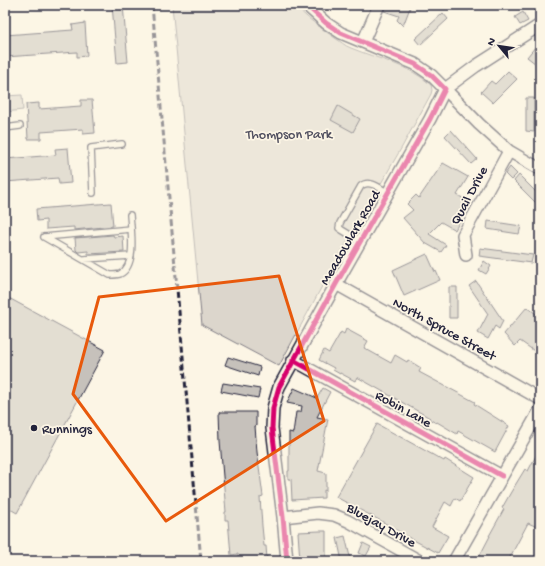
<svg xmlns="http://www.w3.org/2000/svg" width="545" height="566" font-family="'Gochi Hand',sans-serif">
	<rect width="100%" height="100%" fill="#fcf5e5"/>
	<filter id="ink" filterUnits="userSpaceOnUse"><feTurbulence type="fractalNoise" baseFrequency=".025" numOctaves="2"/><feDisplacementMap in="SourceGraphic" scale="8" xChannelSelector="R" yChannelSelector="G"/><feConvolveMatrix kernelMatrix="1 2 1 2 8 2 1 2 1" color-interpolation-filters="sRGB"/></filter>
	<g filter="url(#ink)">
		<path fill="#dcd6cc" stroke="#7f7c84" d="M172,5H295C306,18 321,28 335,38C340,41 345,46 351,48C377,59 410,65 431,85L432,90L431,94L402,147L327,277L279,366L202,325Z
			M22,95L23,110L5,112V96Z"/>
		<path fill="#c6c1bb" stroke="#22223b" d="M112,5H123L128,62L117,63Z
			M386,5H396L402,7L403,5H411L403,26L397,20L399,16L384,11Z
			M523,12L528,21L520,25L515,17Z
			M443,13L448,19L420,45L415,39Z
			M85,23L87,56L77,57V52L5,57V35L73,30L72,25Z
			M540,41V67L527,57Z
			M508,71L517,79L493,103L481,92L491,81L495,84Z
			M526,98H534V132L526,131Z
			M81,100H92L95,133L83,134V129L41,132V139H28L26,104L39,103V109L81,106Z
			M338,106L360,119L353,132L331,120Z
			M451,130L477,159L471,164L445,136Z
			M68,148L71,183L59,184L58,178L5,182V159L56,155L55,149Z
			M443,163L468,177L457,195L470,202L455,230L441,222L429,234L446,245L441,252L425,243L403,218L413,210L407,204L416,195L419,198Z
			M510,167L517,174L511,180L505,174Z
			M519,175L540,196V207L514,181Z
			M111,203L113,226L74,230V227L46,229V220L37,221L36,209Z
			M488,221L521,226L519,234L487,229Z
			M113,235L114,237L123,236L124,252L88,254V251L78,252L76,250L75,238Z
			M480,248L533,255L531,263L479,256Z
			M427,254L435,272L436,271L440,280L404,296L393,270Z
			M484,261L491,266L486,274L479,270Z
			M476,281L503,321L499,329L495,326L488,339L478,333L488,314L469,286Z
			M449,287H457V318H449Z
			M5,296L105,350L17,513L5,506Z
			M527,307L540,317V355L520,341L515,346L504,334Z
			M346,329L368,341L364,348L391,363L395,355L407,362L408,360L421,368L419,372L475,402L474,404L509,426L495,452L458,431L457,434L437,422L436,423L429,419L430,418L357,377L355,381L340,373V374L333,370L334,368L319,360L324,350L329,353L341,332L344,334Z
			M228,357L260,367L258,376L225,365Z
			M223,383L260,389L258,398L221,391Z
			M294,388L317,398L323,388L330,392L317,417L328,419L318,471L326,473V491L324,490V498L292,500L291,479H288V471H289V432L293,433L296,412H301L302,406L287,403Z
			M219,412H256V426H255L257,452L263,496L260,497L262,526L264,546H266L267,559L238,561V554L231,555L228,520H225V512H226L220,441Z
			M377,424L444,461L445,459L474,477L460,501L455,498L451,506L445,502L432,527L448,536L438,553L406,536L383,522L336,497Z
			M540,448V516L535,526L528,523L508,561H477L490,536H489L504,509L502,508L511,492L525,469L528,471Z
			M320,531H326V561H300L298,532Z
			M345,536L351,561H342L337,538Z
			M363,543L371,547L366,556L359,553Z"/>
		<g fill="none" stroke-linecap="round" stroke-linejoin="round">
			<defs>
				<path id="lane" d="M5,128L20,126
					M93,193L91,148L122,144
					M44,237L110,275C113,275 117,275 120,274C137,266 131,230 130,215
					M44,237L131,229
					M360,241L342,230L339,228L340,223L361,186C369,179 380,188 388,193
					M84,259L131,256"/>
				<path id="street" d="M540,25L476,66L445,89L479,124L509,151L540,169
					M363,42L379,5
					M466,255L463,235L509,151
					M336,284L540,399
					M293,360L502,476
					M283,517L318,513L334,515L348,521L420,561
					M287,561L283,517L272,428L273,408L279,387L336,284L430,119L445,89L431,75L415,64L341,33L326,23L306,5
					M454,561L540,410"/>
			</defs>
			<use href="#lane" stroke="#22223b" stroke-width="8"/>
			<use href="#street" stroke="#22223b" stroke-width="14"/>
			<use href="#lane" stroke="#fcf5e5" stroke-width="5.5"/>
			<use href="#street" stroke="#fcf5e5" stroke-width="11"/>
			<path stroke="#22223b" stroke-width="3" stroke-dasharray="6 3" stroke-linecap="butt" d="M152,5L201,561"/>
			<defs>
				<path id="cycleway" d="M293,360L502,476
					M287,561L283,517L272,428L273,408L279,387L336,284L430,119L445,89L431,75L415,64L341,33L326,23L306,5"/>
			</defs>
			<use href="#cycleway" stroke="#fcf5e5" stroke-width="8"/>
			<use href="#cycleway" stroke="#d6006c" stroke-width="5"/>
		</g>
	</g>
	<path d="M0 0H545V566H0ZM279,276L324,421L166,521L73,394L99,297Z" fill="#fcf5e5" fill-opacity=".55" fill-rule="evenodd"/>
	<path fill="none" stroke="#e8590c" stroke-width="3" stroke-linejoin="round" d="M279,276L324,421L166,521L73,394L99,297Z"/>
	<circle fill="#22223b" stroke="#fcf5e5" stroke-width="1.5" cx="34" cy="428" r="4"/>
	<g text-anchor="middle" stroke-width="3.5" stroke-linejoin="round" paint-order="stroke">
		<g font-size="14" fill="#504f5f" stroke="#fcf5e5">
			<text x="289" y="138">Thompson Park</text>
		</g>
		<g font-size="14" fill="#22223b" stroke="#fcf5e5">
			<text transform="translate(468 195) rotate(-62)" y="5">Quail Drive</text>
			<text transform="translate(349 237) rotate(-60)" y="5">Meadowlark Road</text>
			<text transform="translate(445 328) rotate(29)" y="5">North Spruce Street</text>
			<text transform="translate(404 408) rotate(29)" y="5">Robin Lane</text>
			<text transform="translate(382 524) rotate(29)" y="5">Bluejay Drive</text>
		</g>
		<g font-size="14" fill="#22223b" stroke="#fcf5e5" text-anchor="start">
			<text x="42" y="433">Runnings</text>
		</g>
	</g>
	<rect width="545" height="566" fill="none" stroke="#fcf5e5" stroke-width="20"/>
	<rect x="10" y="10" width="525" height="546" fill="none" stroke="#22223b" stroke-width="1.5" filter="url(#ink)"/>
	<g transform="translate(499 46) rotate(299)" stroke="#fcf5e5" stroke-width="3" paint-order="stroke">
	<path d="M0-3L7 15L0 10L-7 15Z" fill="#22223b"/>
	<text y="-6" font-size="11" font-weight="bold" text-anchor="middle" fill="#22223b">N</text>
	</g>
</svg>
